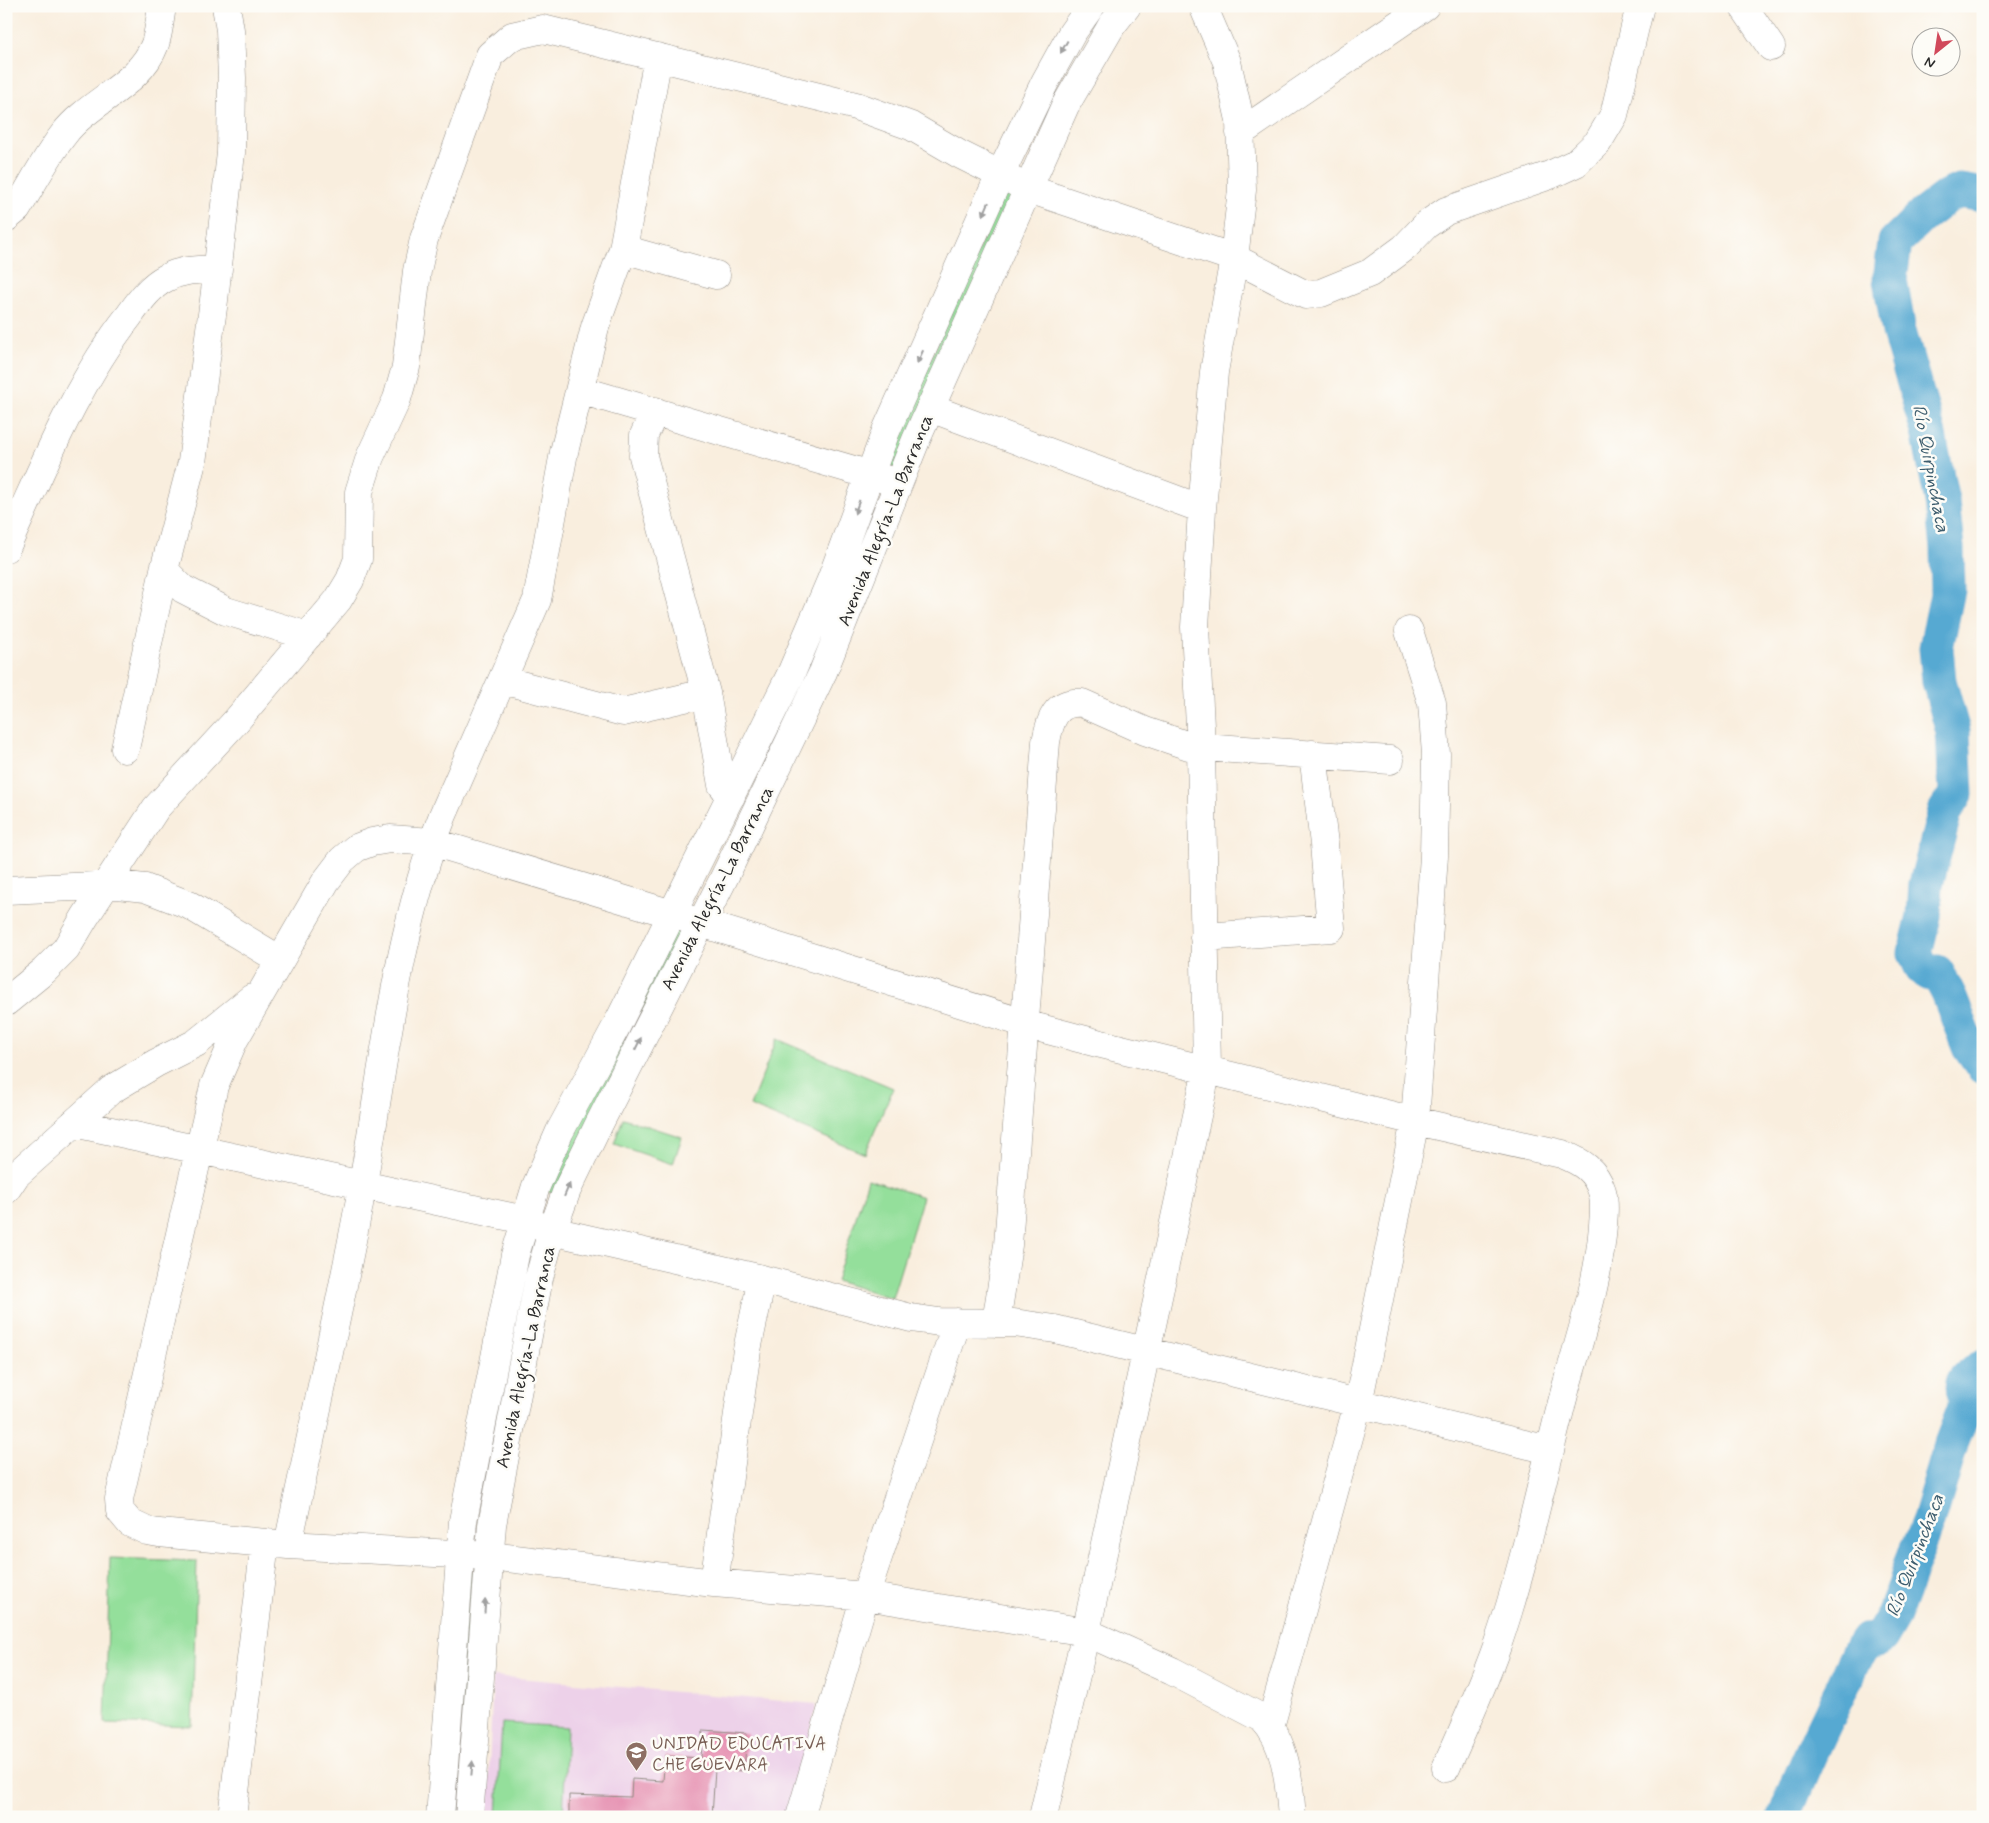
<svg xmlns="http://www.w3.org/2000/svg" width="1989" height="1823" font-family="Mynerve,sans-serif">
	<rect width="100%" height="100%" fill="#fdfcf7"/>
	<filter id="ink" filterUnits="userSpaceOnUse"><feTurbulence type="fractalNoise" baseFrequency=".02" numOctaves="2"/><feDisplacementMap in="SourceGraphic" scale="10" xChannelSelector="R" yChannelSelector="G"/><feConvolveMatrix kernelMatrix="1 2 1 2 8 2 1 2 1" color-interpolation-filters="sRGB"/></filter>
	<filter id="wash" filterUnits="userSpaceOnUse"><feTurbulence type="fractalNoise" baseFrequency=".0096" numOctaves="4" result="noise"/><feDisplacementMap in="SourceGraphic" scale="20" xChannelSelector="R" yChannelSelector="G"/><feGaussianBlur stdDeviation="1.12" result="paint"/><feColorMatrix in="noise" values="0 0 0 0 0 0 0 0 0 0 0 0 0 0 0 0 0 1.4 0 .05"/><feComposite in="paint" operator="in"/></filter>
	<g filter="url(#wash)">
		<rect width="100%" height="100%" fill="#f9eede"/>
		<path fill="#edd1e9" d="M493,1676L817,1704L791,1817H487Z"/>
		<path fill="#94df9b" stroke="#608563" d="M1006,186L1017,191L895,468L885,464Z
			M674,931L683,934L555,1194L544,1189Z
			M777,1039L893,1088L865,1154L750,1106Z
			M623,1118L682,1137L673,1164L614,1144Z
			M868,1179L923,1197L892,1298L836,1281Z
			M110,1558L197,1561L192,1726L105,1723Z
			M475,1571L458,1817H449L465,1572Z
			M502,1723L567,1727L563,1817H497Z"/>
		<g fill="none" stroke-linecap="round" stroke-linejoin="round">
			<path stroke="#57a9d2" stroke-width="35" d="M1983,195L1960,191L1948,196L1923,215L1895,242L1890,280L1899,332L1928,431L1942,501L1947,548L1948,590L1936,648L1939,681L1953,732L1956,794L1945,811L1926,884L1924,916L1915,953L1922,969L1930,974L1937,972L1948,993L1969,1047L1983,1067
				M1785,1817C1801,1773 1821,1731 1842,1689C1850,1673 1855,1655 1866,1641L1876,1640L1881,1637L1894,1615L1903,1591L1910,1568L1929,1520L1951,1444L1964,1410L1966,1397C1955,1383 1970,1372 1983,1367"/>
		</g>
		<g id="blocks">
			<path fill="#e692b2" d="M703,1730L747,1733L744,1771L715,1769L712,1817H569V1795L631,1797L632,1779L663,1781L665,1756L701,1758Z"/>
		</g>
	</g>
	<g filter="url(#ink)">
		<use href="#blocks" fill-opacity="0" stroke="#928c84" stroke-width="1"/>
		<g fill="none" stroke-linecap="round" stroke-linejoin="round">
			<defs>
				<path id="minor" d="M1743,6L1771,47
					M1240,133L1425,6
					M6,218L17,209C32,185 46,157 64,134C89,101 140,85 155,44C159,32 160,18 162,6
					M623,249L716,275
					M580,390L898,483
					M930,408L1202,509
					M655,411L644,435L643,456L706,693L722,785L731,796
					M6,548C43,468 75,385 129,316C139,302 150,286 166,278C182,269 199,270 218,269
					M164,570L183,589L226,611L308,636
					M502,680L623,712L706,693
					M125,749L164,570L192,462L214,300L231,153L232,78L230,30L226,6
					M6,890L117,885L145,888L189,905L280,960
					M1204,937L1331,928L1324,844L1313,754
					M6,1002L44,971L66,949L85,917L156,808L236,721L338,600L350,580L358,559L359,492L370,457L397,399L406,367L417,271L424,239L490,55L512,36L543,29L856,106L911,126L959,154L1029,189L1234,258L1306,295L1321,293L1370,273L1404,248L1426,225L1446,211L1550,175L1576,163L1598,142L1614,115L1640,6
					M74,1123L525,1220L552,1231L762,1279L911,1318L939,1322L1014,1323L1055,1329L1549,1450
					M6,1190L16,1175L111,1090L156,1063L196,1043L252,998
					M996,1323L1008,1245L1046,742C1050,719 1056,701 1082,703L1145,731L1189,746L1390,760
					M288,1545C313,1424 341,1304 363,1183C385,1059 397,932 443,815L537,600L564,452L595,327L623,249L658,57
					M714,1583L747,1350L762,1279
					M1270,1727L1358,1404L1415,1121L1434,856L1436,754L1432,703L1409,631
					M232,1817L265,1543
					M800,1817L865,1596L957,1322
					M1043,1817L1086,1632L1207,1069L1201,747L1195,627L1202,509L1214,372L1234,258L1242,190L1240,120L1227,62L1203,6
					M1292,1817C1289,1783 1287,1743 1262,1718L1172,1671L1086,1632L865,1596L714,1583L490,1556L288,1545L159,1533L147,1531L130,1523L120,1511L119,1499L214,1086L234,1040L326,881L342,860L356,848L372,842L390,839L432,842L672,914L1040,1028L1097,1043L1415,1121L1562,1154C1582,1162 1595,1170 1602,1191C1605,1201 1604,1215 1603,1225C1599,1280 1581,1334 1566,1387C1543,1473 1526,1562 1497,1646C1482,1688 1464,1728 1446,1768"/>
				<path id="major" d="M440,1817L463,1521L515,1255L536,1186L560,1131L616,1027L790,676L831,580L886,431L1000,175L1045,82L1072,33L1091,6
					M469,1817L492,1525L539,1278L552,1231L567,1190L598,1126L722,882L823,672L916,440L1065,106L1112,25L1127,6"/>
			</defs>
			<use href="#minor" stroke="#928c84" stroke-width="29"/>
			<use href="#major" stroke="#928c84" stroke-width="29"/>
			<use href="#minor" stroke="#fff" stroke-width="28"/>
			<use href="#major" stroke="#fff" stroke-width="28"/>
		</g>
		<defs><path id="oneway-solid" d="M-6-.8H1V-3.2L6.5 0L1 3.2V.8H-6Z" transform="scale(1.25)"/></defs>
		<g fill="#a0a0a0">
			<use href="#oneway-solid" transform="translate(1064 47) rotate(119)"/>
			<use href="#oneway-solid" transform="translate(986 209) rotate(113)"/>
			<use href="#oneway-solid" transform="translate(920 357) rotate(115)"/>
			<use href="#oneway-solid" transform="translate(857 507) rotate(110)"/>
			<use href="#oneway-solid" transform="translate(638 1044) rotate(-64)"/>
			<use href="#oneway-solid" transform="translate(567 1190) rotate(-67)"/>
			<use href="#oneway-solid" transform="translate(485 1606) rotate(-86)"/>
			<use href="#oneway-solid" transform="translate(472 1768) rotate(-85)"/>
		</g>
	</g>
	<defs>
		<symbol id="school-pin" viewBox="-11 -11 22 30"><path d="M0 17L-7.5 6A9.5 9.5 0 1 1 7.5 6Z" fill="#8d6e63" stroke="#fdfcf7"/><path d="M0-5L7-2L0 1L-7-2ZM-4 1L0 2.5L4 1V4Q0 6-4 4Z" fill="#fff"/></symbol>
	</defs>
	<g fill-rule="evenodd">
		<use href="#school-pin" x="624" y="1740" width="25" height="34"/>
	</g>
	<g text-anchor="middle" stroke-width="5" stroke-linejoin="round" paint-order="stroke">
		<g font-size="18" fill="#2b2b2b" stroke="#fdfcf7">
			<text transform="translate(885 520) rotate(-68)" y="6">Avenida Alegría-La Barranca</text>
			<text transform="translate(717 888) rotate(-63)" y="6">Avenida Alegría-La Barranca</text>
			<text transform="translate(525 1357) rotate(-78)" y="6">Avenida Alegría-La Barranca</text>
		</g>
		<g font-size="18" fill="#785e54" stroke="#fdfcf7" text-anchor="start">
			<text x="652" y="1749">UNIDAD EDUCATIVA<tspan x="652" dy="21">CHE GUEVARA</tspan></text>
		</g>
		<g font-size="19" font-style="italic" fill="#3d5d6e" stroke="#fdfcf7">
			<text transform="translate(1932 468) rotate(79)" y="7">Río Quirpinchaca</text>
			<text transform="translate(1914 1555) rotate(-69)" y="7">Río Quirpinchaca</text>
		</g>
	</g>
	<rect width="1989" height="1823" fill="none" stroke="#fdfcf7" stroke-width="25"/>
	<g transform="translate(1936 52) rotate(210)"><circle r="24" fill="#fdfcf7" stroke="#a9a8a5"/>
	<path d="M0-4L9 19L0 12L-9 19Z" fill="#d1495b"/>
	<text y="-8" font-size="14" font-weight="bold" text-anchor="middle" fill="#2b2b2b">N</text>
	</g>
</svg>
